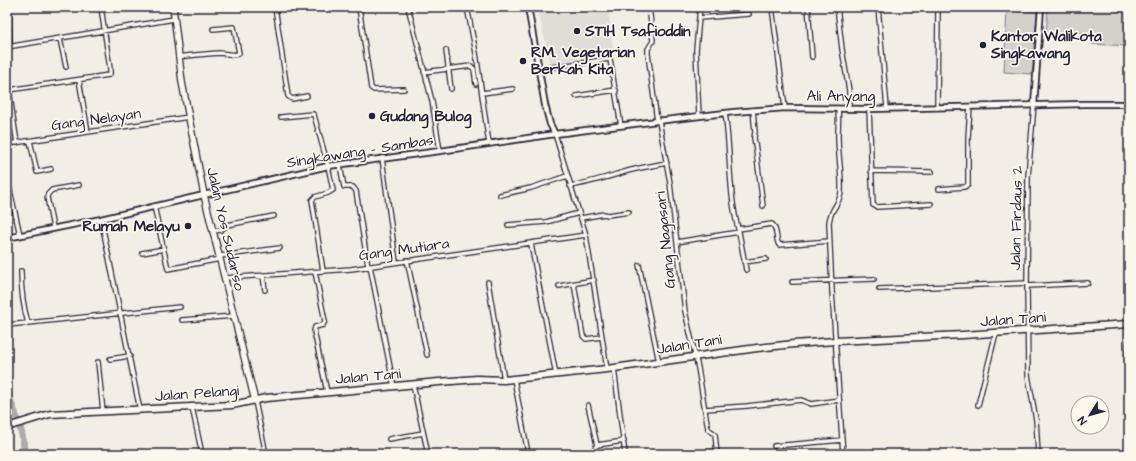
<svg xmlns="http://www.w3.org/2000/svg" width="1136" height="461" font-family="'Architects Daughter',sans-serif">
	<rect width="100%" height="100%" fill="#f2eee5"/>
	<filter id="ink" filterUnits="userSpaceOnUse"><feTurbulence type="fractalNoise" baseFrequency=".025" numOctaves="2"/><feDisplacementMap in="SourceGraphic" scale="8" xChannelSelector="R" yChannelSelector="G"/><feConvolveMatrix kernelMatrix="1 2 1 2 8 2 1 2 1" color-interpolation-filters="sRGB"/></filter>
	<g filter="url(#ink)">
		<path fill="#e0dcd6" d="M538,7H608L614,55L550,65Z"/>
		<path fill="#d4d1cc" stroke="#7b7a84" d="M1048,7H1129V46L1092,44L1091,35L1080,32L1073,35L1046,37Z
			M1007,9L1037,12L1032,74L1004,72Z"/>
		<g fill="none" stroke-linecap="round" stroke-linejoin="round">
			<path stroke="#aeabad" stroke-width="7" d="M7,392C14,411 25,433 24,454"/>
			<defs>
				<path id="minor" d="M9,7L10,47
					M275,7L288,96L292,99L307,96
					M359,7L371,88L374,90L404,89
					M408,7L432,101L440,151
					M467,7L476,53L489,144
					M649,7L653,41L648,49V54L657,121
					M772,7L785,108
					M808,7L812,57
					M837,7L842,49L849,91V108
					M878,7L887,108
					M275,9L294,7
					M699,18L749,14
					M60,39L66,67
					M7,47L174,19
					M446,50L451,89
					M178,57C192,55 205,54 219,53C225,53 231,56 238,54L239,53L234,27L213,29
					M539,69L610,59L621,126
					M424,72L471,66L474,69L476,84
					M7,77L9,90L109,75L110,74V69L101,7
					M79,80L88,132
					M9,90L17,143
					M482,93L513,89
					M576,96L616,90
					M1034,105L1028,177L1027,286L1028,375L1036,420L1038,454
					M937,108L938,7
					M838,109C839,118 838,127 838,136C838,155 842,173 841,192C840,204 830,209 829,223L832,291L843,454
					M869,109L873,205L877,207L931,204
					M753,110L755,132L754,138L756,150L763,206
					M699,116L696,50L700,7
					M281,117L313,114L314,115L328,166L333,190L328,193L315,197L312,200L323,271
					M659,121L670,183L685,311L698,368L708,429L715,434L717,454
					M555,134L586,235L607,369
					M30,141L37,172L51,169
					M7,144L189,117
					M382,158L396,262
					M340,165L344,187H353L356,191L368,266
					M871,171L932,172
					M7,177L20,235
					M570,186C588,183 604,178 621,173C636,168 652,166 667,163
					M939,189L964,187L968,185V138L970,107
					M500,195L531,188L567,176
					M154,206L168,269L220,259
					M581,218L604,214L608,215L629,212
					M101,219L140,410
					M508,225L546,222L579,213
					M53,228L47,197L48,194L52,190L79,185
					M738,229L772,224C778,229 775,238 779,245L830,241
					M213,231L221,230L227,225L274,216
					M739,232L746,270
					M677,242L739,232C728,194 731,152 725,113
					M531,244L556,375
					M142,253L164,249
					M220,256L280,248
					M407,260L427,355
					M744,262L766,259
					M639,265L659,362
					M370,266L394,387
					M21,271C21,289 23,306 28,323L180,307
					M315,272L325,321L323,325L315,327L314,331L327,392
					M263,275L265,290
					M225,278L351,269L586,235
					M488,282L504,380
					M792,282L874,279
					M574,284L583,336L586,339L602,337
					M559,286L594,280
					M1027,286L1088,283
					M879,289L1027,283
					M182,320L234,316
					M7,325L28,323
					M1129,340L1128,351L1129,391
					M110,359L130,356
					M98,362L103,412
					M614,368L625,454
					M514,379L527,448
					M413,385L428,454
					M255,401L266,454
					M588,405L597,445
					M978,405L996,333
					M192,407L202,454
					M705,409L747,406L801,400L811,404L839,400
					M389,439L423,433
					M774,446L842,440
					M595,454V448L597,445L624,441
					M693,454L717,451"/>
				<path id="tertiary" d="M528,7L545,105L550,124L555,134
					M1034,105L1041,7
					M7,238L101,219L328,166L440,151L555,134L657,121L734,112L785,108L869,109L1084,104H1129"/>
				<path id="primary" d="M173,7L182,82L204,195L255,401"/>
				<path id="trunk" d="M7,427L50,414L232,405L266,398L439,382L477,379L504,380L607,369L757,348L794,344L835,341L963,335L1129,324"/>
			</defs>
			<use href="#minor" stroke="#22223b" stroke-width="6"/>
			<use href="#tertiary" stroke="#22223b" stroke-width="8"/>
			<use href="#primary" stroke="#22223b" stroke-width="8"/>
			<use href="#trunk" stroke="#22223b" stroke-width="9"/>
			<use href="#minor" stroke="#fbf7ec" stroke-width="3.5"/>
			<use href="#tertiary" stroke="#fbf7ec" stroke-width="4.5"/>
			<use href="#primary" stroke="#fbf7ec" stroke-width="5.5"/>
			<use href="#trunk" stroke="#fbf7ec" stroke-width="6"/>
		</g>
	</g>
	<g fill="#22223b" stroke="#fbf7ec" stroke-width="1.5">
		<circle cx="577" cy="31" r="4"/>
		<circle cx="983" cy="45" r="4"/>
		<circle cx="523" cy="61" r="4"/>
		<circle cx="372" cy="116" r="4"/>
		<circle cx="188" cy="226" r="4"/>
	</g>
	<g text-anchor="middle" stroke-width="3.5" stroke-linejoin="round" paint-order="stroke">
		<g font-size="15" font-weight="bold" fill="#22223b" stroke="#fbf7ec" text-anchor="start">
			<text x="585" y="36">STIH Tsafioddin</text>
			<text x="991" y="41">Kantor Walikota<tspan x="991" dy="17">Singkawang</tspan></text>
			<text x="531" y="57">RM. Vegetarian<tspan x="531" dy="17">Berkah Kita</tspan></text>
			<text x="380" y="121">Gudang Bulog</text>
			<text x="180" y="231" text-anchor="end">Rumah Melayu</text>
		</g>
		<g font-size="15" fill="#22223b" stroke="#fbf7ec">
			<text x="841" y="101">Ali Anyang</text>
			<text transform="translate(96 119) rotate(-8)" y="5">Gang Nelayan</text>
			<text transform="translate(360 151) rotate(-9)" y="5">Singkawang - Sambas</text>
			<text transform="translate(1016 218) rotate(-89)" y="5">Jalan Firdaus 2</text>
			<text transform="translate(226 229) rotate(77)" y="5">Jalan Yos Sudarso</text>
			<text transform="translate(665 240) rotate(-96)" y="5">Gang Nagasari</text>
			<text transform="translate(404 249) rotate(-8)" y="5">Gang Mutiara</text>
			<text transform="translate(1013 319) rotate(-4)" y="5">Jalan Tani</text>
			<text transform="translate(689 344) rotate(-9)" y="5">Jalan Tani</text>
			<text transform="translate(368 376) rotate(-5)" y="5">Jalan Tani</text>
			<text transform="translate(197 393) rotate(-4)" y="5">Jalan Pelangi</text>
		</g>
	</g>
	<rect width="1136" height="461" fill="none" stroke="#fbf7ec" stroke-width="24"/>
	<rect x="12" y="12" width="1112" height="437" fill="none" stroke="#22223b" stroke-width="1.5" filter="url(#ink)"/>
	<g transform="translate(1090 415) rotate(233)"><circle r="19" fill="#fbf7ec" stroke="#a4a2a5"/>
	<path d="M0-3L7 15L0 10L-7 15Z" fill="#22223b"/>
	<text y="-6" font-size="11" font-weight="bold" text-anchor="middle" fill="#22223b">N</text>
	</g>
</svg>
